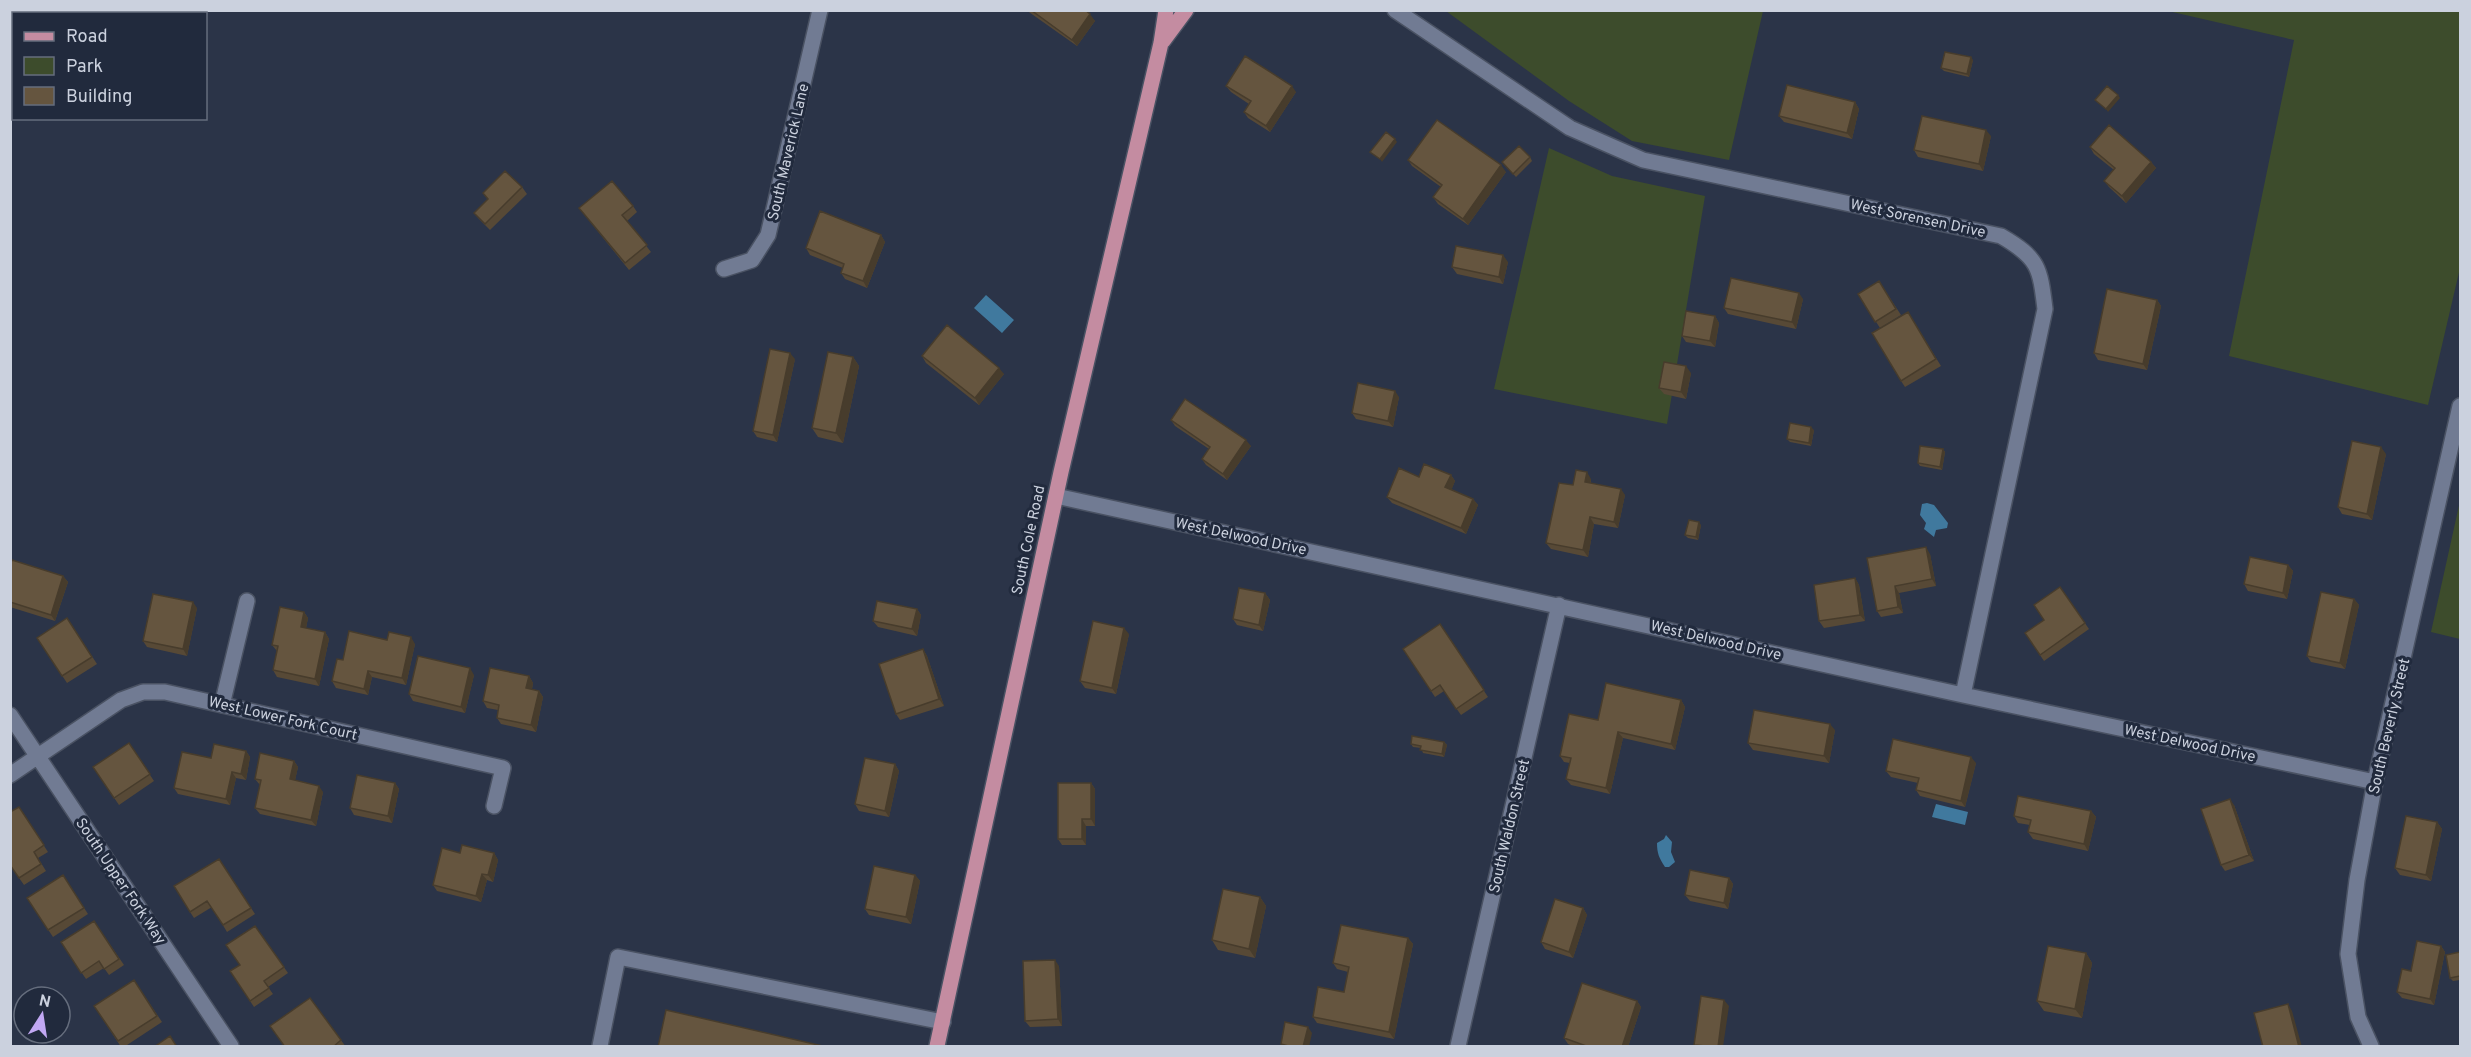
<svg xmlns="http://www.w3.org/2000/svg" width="2471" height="1057" font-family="Overpass,sans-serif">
	<rect width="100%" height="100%" fill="#2b3448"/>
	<path fill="#3d4c2c" d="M1446,11H1763L1729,160L1632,141L1569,101Z
		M2168,11H2460V268L2428,405L2229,356L2294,40Z
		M1549,148L1612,176L1705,196L1667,424L1494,389Z
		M2460,501V639L2431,632Z"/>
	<path fill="#40799e" d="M986,295L1014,320L1002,333L974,308Z
		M1927,503L1934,505L1948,523L1947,528L1936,530L1934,537L1924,529L1926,523L1920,515L1922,504Z
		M1936,804L1968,812L1965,825L1932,817Z
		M1666,835L1672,842L1671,852L1675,862L1669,867H1665C1659,858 1657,853 1657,843L1664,839Z"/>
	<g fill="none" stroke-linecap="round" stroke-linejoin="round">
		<defs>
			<path id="minor" d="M1395,10L1570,128L1643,160L2001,236C2039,258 2040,268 2045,309L1963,695
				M724,269L752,260L768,235L820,10
				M1056,496L1963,695L2375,782
				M222,705L247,601
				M10,715L231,1046
				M10,775L121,700L143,692H165L503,768L494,806
				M600,1046L618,957L943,1022
				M1458,1046L1559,605
				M2371,1046L2358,1017L2348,954L2357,880L2375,782L2460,406"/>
			<path id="major" d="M1163,41L1186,10
				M937,1046L1061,472L1161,43L1166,10"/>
		</defs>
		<use href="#minor" stroke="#4a5263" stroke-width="18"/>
		<use href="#major" stroke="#4a5263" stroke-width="18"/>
		<use href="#minor" stroke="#717b93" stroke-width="15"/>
		<use href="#major" stroke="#c48ca1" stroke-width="15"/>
	</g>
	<path fill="#574936" d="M1026,10H1085L1095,21L1077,46Z
		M1973,60L1969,77L1944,71L1941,68Z
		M1226,86L1296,92L1270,132L1248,118L1244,112L1249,104L1231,92Z
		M1855,102L1859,109L1852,139L1784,122L1779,116Z
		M1991,136L1983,171L1918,157L1914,150Z
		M2090,147L2151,162L2156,168L2126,203L2109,187L2104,181L2114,170L2094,154Z
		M1530,157L1532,161L1516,177L1502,162Z
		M1408,160L1506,172L1468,225L1438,204L1433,197L1441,187L1412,166Z
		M522,187L527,194L490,230L479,219L474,213L488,200L483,193Z
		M633,206L637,212L627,221L651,252L629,270L579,208Z
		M881,235L885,242L867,288L845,279L841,273L843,268L810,255L806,248Z
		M1508,262L1503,284L1457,274L1452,267Z
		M1879,281L1901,315L1880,328L1858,294Z
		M1803,299L1796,329L1728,314L1724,308Z
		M2157,300L2161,306L2147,370L2098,360L2094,353Z
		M1908,312L1941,366L1905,387L1901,381Z
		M1715,316L1719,323L1715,347L1686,342L1682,336Z
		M922,356L1004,374L979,405L926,363Z
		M853,357L859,366L843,443L818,437L812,428Z
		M795,359L777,442L757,437L753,431Z
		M1691,373L1686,399L1664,394L1659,388Z
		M1399,397L1393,427L1356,419L1352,413Z
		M1171,420L1251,446L1227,480L1206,465L1202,459L1209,449L1175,426Z
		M1814,430L1811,446L1790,442L1787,439Z
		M1943,449L1945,452L1942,470L1920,466L1918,463Z
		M2386,454L2372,520L2342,514L2338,507Z
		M1451,475L1455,481L1451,490L1473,499L1478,505L1466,534L1392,503L1387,497L1419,477Z
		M1591,479V483L1625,495L1618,528L1594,524L1588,557L1551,549L1546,543L1573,485Z
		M1701,525L1698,540L1688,538L1685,535Z
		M1930,554L1936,586L1899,593L1903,613L1881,617L1877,611L1867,558Z
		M2288,565L2293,571L2287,599L2248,591L2244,584Z
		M10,566L63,576L68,582L55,621L10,607Z
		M1855,578L1859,585L1865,621L1824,628L1819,621Z
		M2060,587L2089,629L2044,661L2025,633L2044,620Z
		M1265,593L1270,600L1263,631L1237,625L1233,619Z
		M2354,599L2359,605L2345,669L2311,662L2307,656Z
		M197,608L187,656L147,647L143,641Z
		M917,609L921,615L917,636L878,627L873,621Z
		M304,612L308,618L306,628L325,632L329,639L319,686L277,677L273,670L277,651L272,645Z
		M67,618L97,664L67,683L37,638Z
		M1440,624L1488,697L1461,715L1444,691L1435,697L1403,649Z
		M1129,634L1116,694L1085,688L1080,681Z
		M387,640L415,644L406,685L372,677L368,695L336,688L332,681L343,660Z
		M923,649L927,656L944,706L900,720L896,714Z
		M474,675L465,713L413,701L409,694Z
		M529,676L533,683L532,689L539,691L543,697L536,732L501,724L497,718L498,710L487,708L483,701Z
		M1681,700L1685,707L1675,750L1623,738L1610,794L1571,785L1566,779L1570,763L1564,762L1560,756L1598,720Z
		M1835,730L1829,763L1753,750L1748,743Z
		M1444,742L1447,745L1444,757L1423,753L1421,748L1413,747L1411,744Z
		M129,743L154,781L119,805L93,767Z
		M246,751L250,757L246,780L236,778L230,805L178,794L174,788L211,758Z
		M294,761L298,767L295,780L323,792L316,826L260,814L255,808L260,785L255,779Z
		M1976,763L1965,807L1920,796L1916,790L1918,783L1891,777L1886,771Z
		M895,764L899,771L889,817L859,811L855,804Z
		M395,783L399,789L392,823L354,815L350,808Z
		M1091,783L1095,789V826H1086V845H1062L1058,839Z
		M2234,805L2254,861L2225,871L2221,865Z
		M19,807L48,852L38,858L46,871L24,885L10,865Z
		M2091,811L2096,817L2088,851L2033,839L2028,832L2030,825L2018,823L2014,816Z
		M2437,822L2442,829L2431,881L2400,875L2395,868Z
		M460,853H494L498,860L493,882L487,880L481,902L437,891L433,885Z
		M219,859L255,914L227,932L212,907L194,918L190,912Z
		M63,875L88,914L53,937L27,898Z
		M915,875L920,881L911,924L869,915L865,909Z
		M1729,878L1733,884L1728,909L1690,901L1685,895Z
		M1260,897L1266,906L1255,958L1218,950L1212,940Z
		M1583,908L1587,915L1573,958L1545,949L1541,942Z
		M94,921L124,965L109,975L104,968L86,979L61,942Z
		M255,926L288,973L268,987L273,994L254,1007L230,971L240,965Z
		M1408,938L1413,944L1394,1039L1317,1023L1313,1017L1344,992L1348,972L1337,969L1333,963Z
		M2441,946L2445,952L2434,1005L2402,998L2397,992L2411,971Z
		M2460,952V980L2453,981L2450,978Z
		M2086,953L2092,963L2082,1018L2044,1011L2037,1001Z
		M1059,966L1062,1026L1030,1027L1025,1021Z
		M134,980L162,1022L124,1047H121L94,1006Z
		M310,998L346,1047H285Z
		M1637,1001L1641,1007L1628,1047H1575L1568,1044L1564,1038Z"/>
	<path fill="#473c2c" d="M1090,14L1095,21L1077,46L1072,40Z
		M1971,57L1973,60L1969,77L1967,74Z
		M1292,86L1296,92L1270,132L1266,126Z
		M2118,95L2120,98L2108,112L2106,109Z
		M1855,102L1859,109L1852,139L1847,133Z
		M1986,130L1991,136L1983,171L1979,164Z
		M1395,139L1397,142L1382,162L1380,159Z
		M2151,162L2156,168L2126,203L2122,196Z
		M1501,165L1506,172L1468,225L1463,219Z
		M881,235L885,242L867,288L863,281Z
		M1503,255L1508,262L1503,284L1499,277Z
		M1799,293L1803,299L1796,329L1792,322Z
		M2157,300L2161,306L2147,370L2143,364Z
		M1715,316L1719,323L1715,347L1710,341Z
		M790,353L795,359L777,442L773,435Z
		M853,357L859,366L843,443L836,433Z
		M1686,366L1691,373L1686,399L1681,392Z
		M999,368L1004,374L979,405L975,398Z
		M1395,391L1399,397L1393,427L1388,421Z
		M1811,427L1814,430L1811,446L1809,443Z
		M1246,440L1251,446L1227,480L1223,474Z
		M2381,447L2386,454L2372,520L2367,514Z
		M1943,449L1945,452L1942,470L1940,467Z
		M1587,472L1591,479L1590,488L1585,482Z
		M1451,475L1455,481L1450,494L1445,487Z
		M1621,489L1625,495L1618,528L1614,522Z
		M1473,499L1478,505L1466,534L1461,528Z
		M1590,517L1594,524L1588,557L1583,550Z
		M1699,522L1701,525L1698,540L1696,537Z
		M1926,547L1930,554L1936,586L1932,579Z
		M2288,565L2293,571L2287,599L2283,593Z
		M63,576L68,582L55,621L51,615Z
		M1855,578L1859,585L1865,621L1860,615Z
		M1895,586L1899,593L1903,613L1898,607Z
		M1265,593L1270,600L1263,631L1259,625Z
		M2354,599L2359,605L2345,669L2340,663Z
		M193,602L197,608L187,656L183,649Z
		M917,609L921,615L917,636L912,629Z
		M304,612L308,618L305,633L301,627Z
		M1124,628L1129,634L1116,694L1112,688Z
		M325,632L329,639L319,686L315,679Z
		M411,637L415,644L406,685L402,678Z
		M923,649L927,656L944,706L939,699Z
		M470,668L474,675L465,713L461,707Z
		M368,671L372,677L368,695L364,689Z
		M529,676L533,683L531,694L526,688Z
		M539,691L543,697L536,732L531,725Z
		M1681,700L1685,707L1675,750L1671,744Z
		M1830,724L1835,730L1829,763L1824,756Z
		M1618,732L1623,738L1610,794L1606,788Z
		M1444,742L1447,745L1444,757L1442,754Z
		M246,751L250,757L246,780L241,774Z
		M1971,757L1976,763L1965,807L1961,801Z
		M294,761L298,767L294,785L290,779Z
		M895,764L899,771L889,817L885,811Z
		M232,772L236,778L230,805L226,799Z
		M395,783L399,789L392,823L388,816Z
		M1091,783L1095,789V826L1091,819Z
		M319,786L323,792L316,826L311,820Z
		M2230,799L2234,805L2254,861L2249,855Z
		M2091,811L2096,817L2088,851L2084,844Z
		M1082,819L1086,826V845L1082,839Z
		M2437,822L2442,829L2431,881L2426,875Z
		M494,853L498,860L493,882L488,875Z
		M482,874L487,880L481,902L476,896Z
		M915,875L920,881L911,924L906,917Z
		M1729,878L1733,884L1728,909L1724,903Z
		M1260,897L1266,906L1255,958L1249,949Z
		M1583,908L1587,915L1573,958L1569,952Z
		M1408,938L1413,944L1394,1039L1389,1032Z
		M2441,946L2445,952L2434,1005L2430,999Z
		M2086,953L2092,963L2082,1018L2075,1009Z
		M1055,960L1059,966L1062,1026L1058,1019Z
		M1724,1000L1729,1006L1723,1047H1718Z
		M1637,1001L1641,1007L1628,1047H1622Z
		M2288,1004L2292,1011L2302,1047H2299Z
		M1308,1027L1312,1033L1309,1047H1303Z"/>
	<path fill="#65553f" stroke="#473c2c" stroke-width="1.5" d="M1031,10H1085L1090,14L1072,40Z
		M1945,52L1971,57L1967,74L1941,68Z
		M1245,56L1292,86L1266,126L1244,112L1251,101L1226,86Z
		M1787,85L1855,102L1847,133L1779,116Z
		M2107,86L2118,95L2106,109L2095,100Z
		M1922,116L1986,130L1979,164L1914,150Z
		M1437,120L1501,165L1463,219L1433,197L1442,185L1408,160Z
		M2109,125L2151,162L2122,196L2104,181L2115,168L2090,147Z
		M1386,132L1395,139L1380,159L1370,152Z
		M1519,146L1530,157L1513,174L1502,162Z
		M505,171L522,187L485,224L474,213L488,199L483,193Z
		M612,181L633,206L622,215L647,245L625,263L579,208Z
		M820,211L881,235L863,281L841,273L844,264L806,248Z
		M1456,246L1503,255L1499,277L1452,267Z
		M1731,278L1799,293L1792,322L1724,308Z
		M1879,281L1896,309L1875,322L1858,294Z
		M2107,289L2157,300L2143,364L2094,353Z
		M1686,311L1715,316L1710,341L1682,336Z
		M1908,312L1936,359L1901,381L1872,333Z
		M947,325L999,368L975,398L922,356Z
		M770,349L790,353L773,435L753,431Z
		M828,352L853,357L836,433L812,428Z
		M1664,362L1686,366L1681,392L1659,388Z
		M1358,383L1395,391L1388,421L1352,413Z
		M1185,399L1246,440L1223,474L1202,459L1210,447L1171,420Z
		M1790,423L1811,427L1809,443L1787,439Z
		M2352,441L2381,447L2367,514L2338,507Z
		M1920,446L1943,449L1940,467L1918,463Z
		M1424,464L1451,475L1445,487L1473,499L1461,528L1387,497L1399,468L1419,477Z
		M1576,470L1587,472L1585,482L1621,489L1614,522L1590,517L1583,550L1546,543L1559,483L1573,485Z
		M1689,520L1699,522L1696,537L1685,535Z
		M1926,547L1932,579L1895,586L1898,607L1877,611L1867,558Z
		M2250,557L2288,565L2283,593L2244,584Z
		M12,560L63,576L51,615L10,602V566Z
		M1855,578L1860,615L1819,621L1814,585Z
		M2060,587L2085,623L2040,655L2025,633L2044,620L2034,605Z
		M1239,588L1265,593L1259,625L1233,619Z
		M2321,592L2354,599L2340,663L2307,656Z
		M153,594L193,602L183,649L143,641Z
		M877,601L917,609L912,629L873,621Z
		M280,607L304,612L301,627L325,632L315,679L273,670L278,646L272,645Z
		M67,618L92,657L62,676L37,638Z
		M1093,621L1124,628L1112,688L1080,681Z
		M1440,624L1484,690L1456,709L1440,685L1431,691L1403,649Z
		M349,631L387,640L389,632L411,637L402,678L368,671L364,689L332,681L337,659L343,660Z
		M923,649L939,699L896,714L879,664Z
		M418,656L470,668L461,707L409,694Z
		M490,668L529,676L526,688L539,691L531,725L497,718L499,705L483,701Z
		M1606,683L1681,700L1671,744L1618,732L1606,788L1566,779L1571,758L1560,756L1569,714L1598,720Z
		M1754,710L1830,724L1824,756L1748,743Z
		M1412,736L1444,742L1442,754L1420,750L1421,746L1411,744Z
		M1893,739L1971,757L1961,801L1916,790L1919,778L1886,771Z
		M129,743L150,774L114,798L93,767Z
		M214,744L246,751L241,774L232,772L226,799L174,788L182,752L211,758Z
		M260,753L294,761L290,779L319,786L311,820L255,808L261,780L255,779Z
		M865,758L895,764L885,811L855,804Z
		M357,775L395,783L388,816L350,808Z
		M1058,783H1091V819H1082V839H1058Z
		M2018,796L2091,811L2084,844L2028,832L2031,820L2014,816Z
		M2230,799L2249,855L2221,865L2201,809Z
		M19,807L44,845L34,852L41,864L19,878L10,865V812Z
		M2406,816L2437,822L2426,875L2395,868Z
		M462,845L494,853L488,875L482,874L476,896L433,885L442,848L460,853Z
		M219,859L251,908L223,925L207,901L190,912L174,886Z
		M874,866L915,875L906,917L865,909Z
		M1690,870L1729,878L1724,903L1685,895Z
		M63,875L84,908L48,930L27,898Z
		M1223,889L1260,897L1249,949L1212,940Z
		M1555,899L1583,908L1569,952L1541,942Z
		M94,921L119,959L104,969L99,961L81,973L61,942Z
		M1341,925L1408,938L1389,1032L1313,1017L1318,987L1344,992L1349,967L1333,963Z
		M255,926L284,967L264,981L269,988L250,1001L230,971L240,965L226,945Z
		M2417,941L2441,946L2430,999L2397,992L2402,969L2411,971Z
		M2048,946L2086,953L2075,1009L2037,1001Z
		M2460,952V976L2450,978L2446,955Z
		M1055,960L1058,1019L1025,1021L1023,961Z
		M134,980L157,1016L118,1041L94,1006Z
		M1582,983L1637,1001L1622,1047H1589L1564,1038Z
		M1701,996L1724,1000L1718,1047L1694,1045Z
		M310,998L341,1040L333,1047H285L270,1026Z
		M2288,1004L2299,1047H2263L2254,1013Z
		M666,1010L827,1047H658Z
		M1285,1022L1308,1027L1303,1047H1292L1281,1044Z
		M170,1036L177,1047H154Z"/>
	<g text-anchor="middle" stroke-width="6" stroke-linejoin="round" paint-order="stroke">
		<g font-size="15" fill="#cbd1de" stroke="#212a3d">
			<text transform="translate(788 152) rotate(-77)" y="5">South Maverick Lane</text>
			<text transform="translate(1918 218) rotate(12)" y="5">West Sorensen Drive</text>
			<text transform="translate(1241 536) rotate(12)" y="5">West Delwood Drive</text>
			<text transform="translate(1028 540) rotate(-78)" y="5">South Cole Road</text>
			<text transform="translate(1716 640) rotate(13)" y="5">West Delwood Drive</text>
			<text transform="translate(283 718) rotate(13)" y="5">West Lower Fork Court</text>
			<text transform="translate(2389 726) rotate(-77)" y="5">South Beverly Street</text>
			<text transform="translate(2190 743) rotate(12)" y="5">West Delwood Drive</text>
			<text transform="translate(1509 826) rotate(-77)" y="5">South Waldon Street</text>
			<text transform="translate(121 881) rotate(56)" y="5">South Upper Fork Way</text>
		</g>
	</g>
	<rect width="2471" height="1057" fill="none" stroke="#cbd1de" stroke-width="24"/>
	<rect x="12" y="12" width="195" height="108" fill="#212a3d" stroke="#656d7d" stroke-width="1.5"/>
	<rect x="24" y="32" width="30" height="9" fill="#c48ca1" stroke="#656d7d" stroke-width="1.5"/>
	<text x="66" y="42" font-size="18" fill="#cbd1de">Road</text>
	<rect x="24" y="57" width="30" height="18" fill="#3d4c2c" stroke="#656d7d" stroke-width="1.5"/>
	<text x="66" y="72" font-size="18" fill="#cbd1de">Park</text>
	<rect x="24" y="87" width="30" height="18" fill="#65553f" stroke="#656d7d" stroke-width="1.5"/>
	<text x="66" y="102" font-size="18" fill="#cbd1de">Building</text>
	<g transform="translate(42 1015) rotate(12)"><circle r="28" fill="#212a3d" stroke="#656d7d" stroke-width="1.5"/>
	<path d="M0-4.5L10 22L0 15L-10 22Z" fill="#c1a8f3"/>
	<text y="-9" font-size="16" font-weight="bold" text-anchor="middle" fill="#cbd1de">N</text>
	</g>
</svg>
